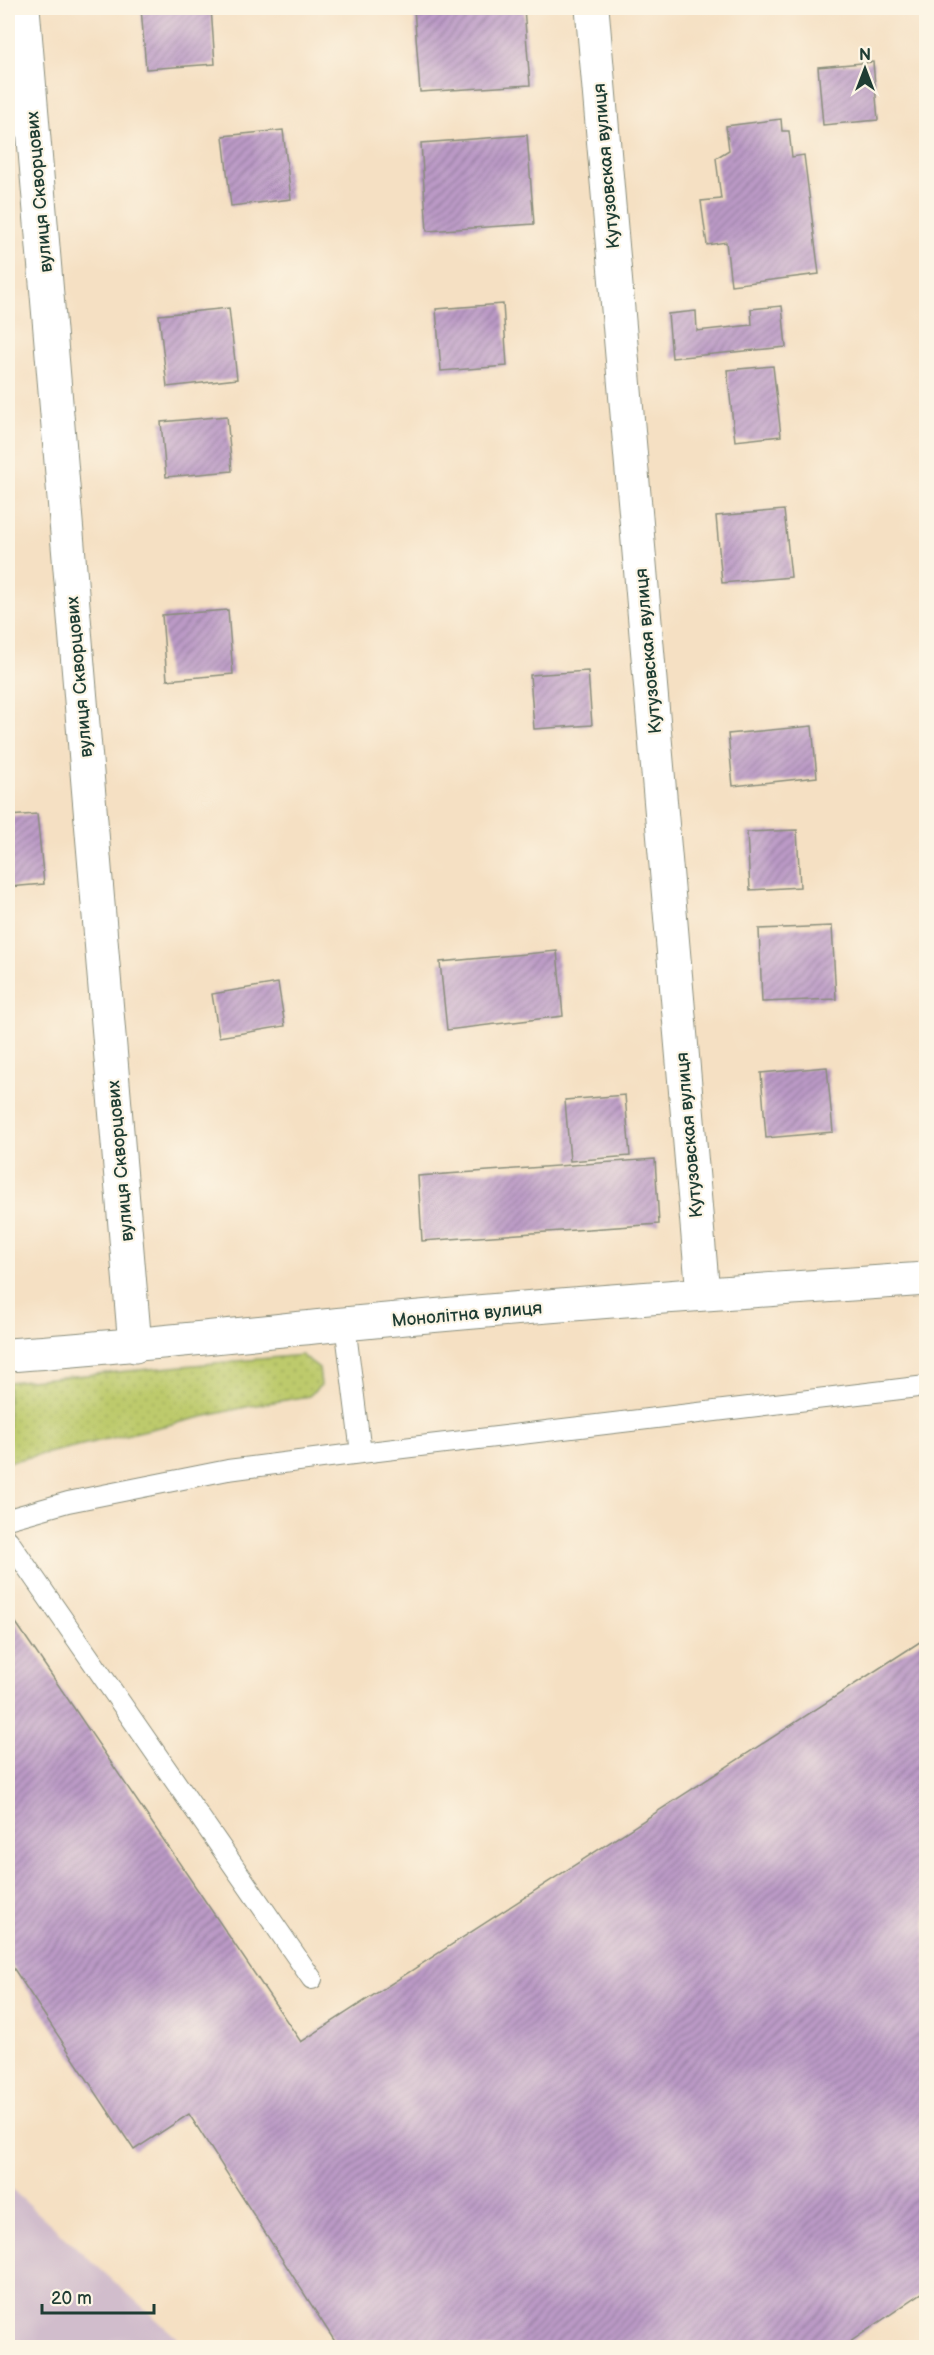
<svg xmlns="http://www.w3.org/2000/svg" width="934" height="2355" font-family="'Balsamiq Sans',sans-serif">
	<defs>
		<pattern id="grass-dots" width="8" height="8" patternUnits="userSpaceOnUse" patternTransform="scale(1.5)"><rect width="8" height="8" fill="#bdca6c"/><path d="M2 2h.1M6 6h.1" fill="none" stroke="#a2ae5e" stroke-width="1.8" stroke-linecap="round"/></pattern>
		<pattern id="building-hatch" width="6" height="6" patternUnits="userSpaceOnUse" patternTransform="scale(1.5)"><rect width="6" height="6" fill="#bb9ac6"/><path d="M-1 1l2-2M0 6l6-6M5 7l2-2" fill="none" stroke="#977fa2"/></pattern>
	</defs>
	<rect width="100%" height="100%" fill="#fcf5e5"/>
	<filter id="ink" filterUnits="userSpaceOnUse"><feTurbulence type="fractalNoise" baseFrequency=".0167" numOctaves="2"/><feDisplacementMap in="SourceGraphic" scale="12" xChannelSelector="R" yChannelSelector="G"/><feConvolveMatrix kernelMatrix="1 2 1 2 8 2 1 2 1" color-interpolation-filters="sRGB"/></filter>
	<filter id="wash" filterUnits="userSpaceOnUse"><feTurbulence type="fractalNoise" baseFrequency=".008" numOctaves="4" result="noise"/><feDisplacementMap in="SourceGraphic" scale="24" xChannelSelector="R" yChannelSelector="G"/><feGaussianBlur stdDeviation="1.35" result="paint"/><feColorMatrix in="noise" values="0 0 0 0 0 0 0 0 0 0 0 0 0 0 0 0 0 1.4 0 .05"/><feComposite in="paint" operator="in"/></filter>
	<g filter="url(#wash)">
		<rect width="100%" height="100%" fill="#f5e0c3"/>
		<path fill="#d1bdcc" d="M8,2186L187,2347H8Z"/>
		<path fill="url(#grass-dots)" stroke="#6e8450" stroke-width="1.5" d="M302,1355L319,1368L321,1385L309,1396L250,1406L8,1462V1382Z"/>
		<g id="blocks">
			<path fill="url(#building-hatch)" d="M141,8H211L215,64L146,69Z
				M414,8H524L530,85L420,92Z
				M873,62L878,120L823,125L818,67Z
				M781,119L782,131H789L792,157L804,155L819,274L731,285L726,242L707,245L701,201L721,199L716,158L729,150L726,126Z
				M283,130L291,199L231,206L223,136Z
				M527,135L534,224L427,231L421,143Z
				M503,304L507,366L441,371L436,309Z
				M782,306L786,347L672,358L668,314L696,311L697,331L752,325L751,309Z
				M229,308L237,379L167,387L159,315Z
				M773,366L781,436L735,441L727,370Z
				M227,416L232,471L166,477L161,422Z
				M784,510L791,577L722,583L716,516Z
				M228,610L233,674L167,680L162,615Z
				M588,671L592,725L534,729L530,675Z
				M812,726L817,777L733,786L728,734Z
				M37,814L44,884L8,887V816Z
				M797,830L800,887L750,890L747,832Z
				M832,926L836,999L762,1002L759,929Z
				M557,951L563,1016L447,1030L440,962Z
				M278,983L285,1026L219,1037L212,994Z
				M827,1067L833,1132L766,1138L761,1073Z
				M625,1095L630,1156L570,1161L565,1100Z
				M655,1159L659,1224L422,1241L418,1176Z
				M8,1611L301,2042L926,1638V2290L841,2348H339L189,2114L134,2150L8,1960Z"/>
		</g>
	</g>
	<g filter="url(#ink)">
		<use href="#blocks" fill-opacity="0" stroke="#8a8e7c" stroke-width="1.5"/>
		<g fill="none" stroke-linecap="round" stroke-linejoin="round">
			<defs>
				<path id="lane" d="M361,1453L926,1386
					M8,1519L68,1502L228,1470L361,1453L345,1324
					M8,1540L312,1979"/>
				<path id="street" d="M23,8L135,1346
					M592,8L703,1294
					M8,1355C120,1347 232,1335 344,1324C538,1305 732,1292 926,1279"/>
			</defs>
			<use href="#lane" stroke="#8a8e7c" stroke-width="22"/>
			<use href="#street" stroke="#8a8e7c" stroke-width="35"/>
			<use href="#lane" stroke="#fff" stroke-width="20"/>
			<use href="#street" stroke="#fff" stroke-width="33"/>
		</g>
	</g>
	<g text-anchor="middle" stroke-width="4.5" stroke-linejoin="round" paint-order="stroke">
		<g font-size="18" fill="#1f3d34" stroke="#fcf5e5">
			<text transform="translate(606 166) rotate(-95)" y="6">Кутузовская вулиця</text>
			<text transform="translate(39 192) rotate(-95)" y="6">вулиця Скворцових</text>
			<text transform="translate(648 651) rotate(-95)" y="6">Кутузовская вулиця</text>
			<text transform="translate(79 677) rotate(-95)" y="6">вулиця Скворцових</text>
			<text transform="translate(689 1135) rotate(-95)" y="6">Кутузовская вулиця</text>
			<text transform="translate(120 1161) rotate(-95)" y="6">вулиця Скворцових</text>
			<text transform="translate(467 1314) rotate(-5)" y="6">Монолітна вулиця</text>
		</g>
	</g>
	<rect width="934" height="2355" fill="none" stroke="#fcf5e5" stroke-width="30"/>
	<g transform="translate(865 69)" stroke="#fcf5e5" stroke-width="4.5" paint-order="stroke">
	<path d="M0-4.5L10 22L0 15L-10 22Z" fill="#1f3d34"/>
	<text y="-9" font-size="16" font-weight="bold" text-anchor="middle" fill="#1f3d34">N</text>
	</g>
	<path d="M42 2304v9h112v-9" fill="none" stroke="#1f3d34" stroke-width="3"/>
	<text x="51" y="2304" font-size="18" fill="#1f3d34" stroke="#fcf5e5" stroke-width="4.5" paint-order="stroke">20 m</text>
</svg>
